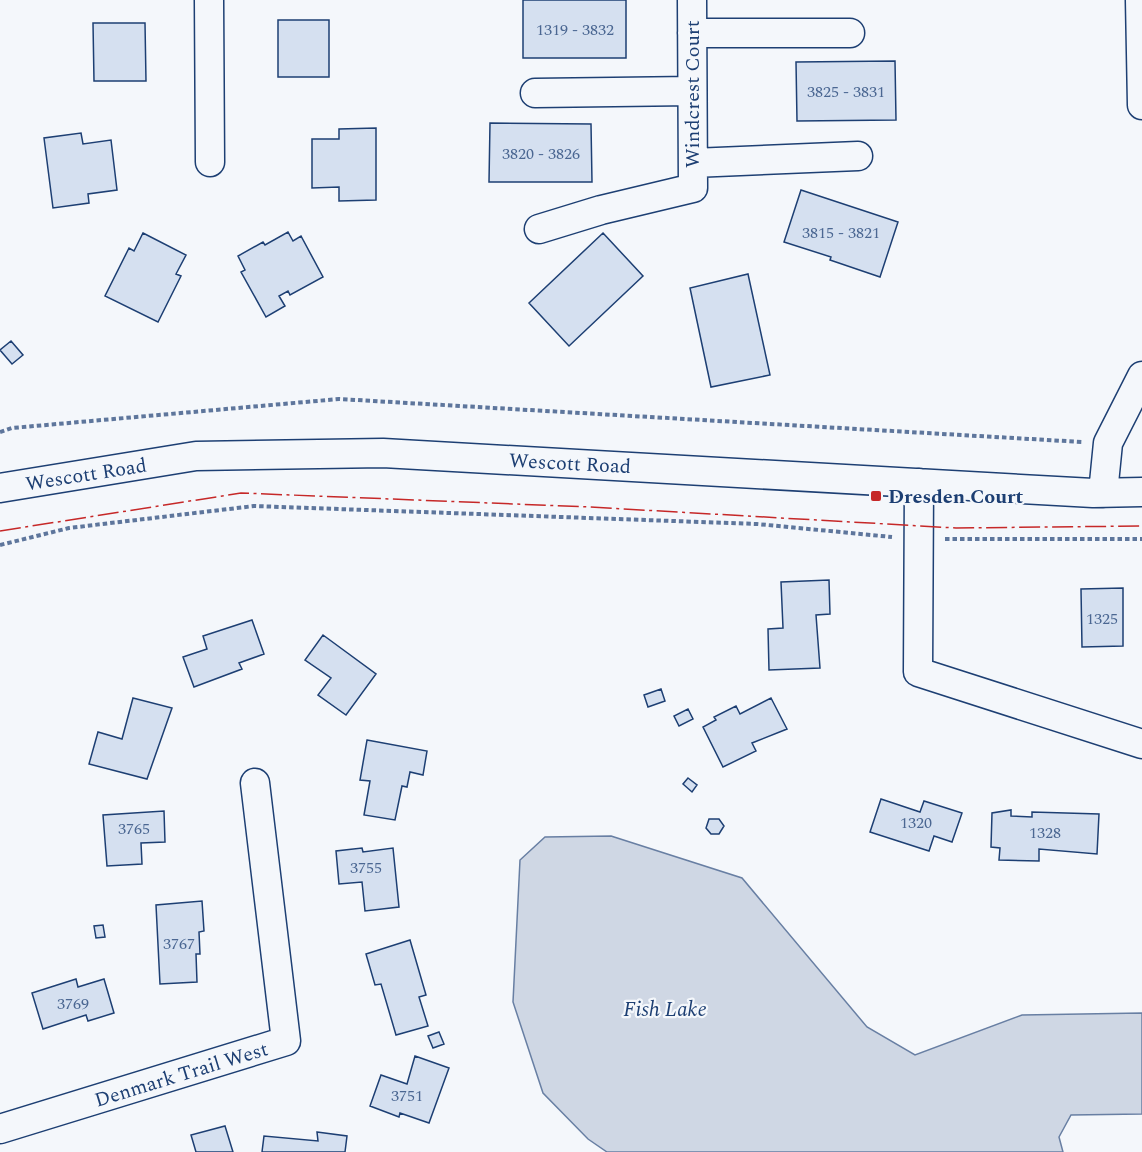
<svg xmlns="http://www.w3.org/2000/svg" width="1142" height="1152" font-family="Spectral,serif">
	<rect width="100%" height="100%" fill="#f4f7fb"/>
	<path fill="#cfd7e4" stroke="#687fa3" stroke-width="1.5" d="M611,836L742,878L867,1027L915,1055L1022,1015L1142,1013V1114L1071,1115L1059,1137L1063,1152H607L588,1139L543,1093L513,1002L520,860L545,837Z"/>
	<path fill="#d5e0f0" stroke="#1d3f73" stroke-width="1.5" d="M523,0H626V58H523Z
		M278,20H329V77H278Z
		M93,23H145L146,81H94Z
		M895,61L896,120L797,121L796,62Z
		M490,123L591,124L592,182H489Z
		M376,128V200L339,201V187L312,188V139H339V129Z
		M81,133L83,144L111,140L117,190L88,194L89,203L53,208L44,138Z
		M801,190L898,222L880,277L830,260L831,257L784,242Z
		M288,232L293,241L301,236L323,277L290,295L288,291L279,296L285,306L266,317L241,272L245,270L238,256L263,242L265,245Z
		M143,233L186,255L176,274L181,276L158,322L105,296L129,248L134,251Z
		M603,233L643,276L569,346L529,303Z
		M748,274L770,375L711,387L690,288Z
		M11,341L23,355L12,364L0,350Z
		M829,580L830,614L816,615L820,668L769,670L768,629L783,628L781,582Z
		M1123,588V646L1082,647L1081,589Z
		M252,620L264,654L239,663L242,669L194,687L183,657L207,649L203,636Z
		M323,635L376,674L346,715L318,695L331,678L305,660Z
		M661,689L665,701L648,707L644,695Z
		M133,698L172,708L147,779L89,764L98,732L122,739Z
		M771,698L787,729L752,743L756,751L723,767L703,727L716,720L714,717L736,706L740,714Z
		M688,709L693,719L679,726L674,716Z
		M367,740L427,751L423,775L410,772L407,787L402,786L395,820L364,815L370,781L360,780Z
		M688,778L697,785L692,792L683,784Z
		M881,799L920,812L924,801L962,813L952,842L934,836L929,851L870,832Z
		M1011,810V816L1032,817V812L1099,814L1097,854L1039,849V861L999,860L1000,848L991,847L992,813Z
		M164,811L165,842L141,843L142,864L107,866L103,815Z
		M709,819H719L724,826L719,834H711L706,828Z
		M362,848L363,852L393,848L399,907L365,911L362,882L339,884L336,851Z
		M202,901L204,931L199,932L200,954H196L197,982L160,984L156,905Z
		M103,925L105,937L96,938L94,926Z
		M410,940L426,995L419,997L428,1026L396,1035L381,984L375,985L366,954Z
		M76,979L78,987L104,979L114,1013L88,1021L86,1015L43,1029L32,993Z
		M439,1032L444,1044L433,1048L428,1036Z
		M415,1056L449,1068L429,1123L400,1113L399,1117L370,1106L381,1075L407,1084Z
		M225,1126L233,1152H196L191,1135Z
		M317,1132L347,1136L345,1152H262L264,1136L318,1141Z"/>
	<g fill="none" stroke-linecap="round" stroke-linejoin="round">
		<defs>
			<path id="minor" d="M209,0L210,162
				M1140,0L1142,105
				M692,33H850
				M535,93L692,91
				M693,163L858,156
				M539,229L601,210L693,188L692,0
				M919,483L918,672L1142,744
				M0,488L196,456L383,453L1093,493L1142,492
				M1103,493L1108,443L1142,376
				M0,1129L286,1041L255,783"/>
		</defs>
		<use href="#minor" stroke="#1d3f73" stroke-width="31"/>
		<path stroke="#5e769c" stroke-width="4" stroke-dasharray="4.5 3" stroke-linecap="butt" d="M0,432L12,428L339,399L1082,442
			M945,539H1142
			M0,545L69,528L254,506L757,524L892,537"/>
		<use href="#minor" stroke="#f4f7fb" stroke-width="28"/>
		<path stroke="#c62828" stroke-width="1.5" stroke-dasharray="21 4.5 3 4.5" stroke-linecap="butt" d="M0,531L241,493L590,507L956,528L1142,526"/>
	</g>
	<rect fill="#c62828" stroke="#f4f7fb" stroke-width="2" x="870" y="490" width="12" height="12" rx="3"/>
	<g text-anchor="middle" stroke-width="4.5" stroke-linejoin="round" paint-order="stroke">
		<g font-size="16" fill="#4b6792">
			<text x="575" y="35">1319 - 3832</text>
			<text x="846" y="97">3825 - 3831</text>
			<text x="541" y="159">3820 - 3826</text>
			<text x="841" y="238">3815 - 3821</text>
			<text x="1102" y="624">1325</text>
			<text x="916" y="828">1320</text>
			<text x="134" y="834">3765</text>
			<text x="1045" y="838">1328</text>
			<text x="366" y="873">3755</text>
			<text x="179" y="949">3767</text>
			<text x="73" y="1009">3769</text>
			<text x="407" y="1101">3751</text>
		</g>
		<g font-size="20" fill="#1d3f73" stroke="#f4f7fb">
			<text transform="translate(692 94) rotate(-90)" y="7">Windcrest Court</text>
			<text transform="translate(570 463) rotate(3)" y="7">Wescott Road</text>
			<text transform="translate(86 474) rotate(-9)" y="7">Wescott Road</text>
			<text transform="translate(181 1074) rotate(-17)" y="7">Denmark Trail West</text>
		</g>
		<g font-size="20" font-weight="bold" fill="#1d3f73" stroke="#f4f7fb" text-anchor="start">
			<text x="888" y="503">Dresden Court</text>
		</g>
		<g font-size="21" font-style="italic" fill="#1d3f73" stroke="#f4f7fb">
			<text x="665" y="1016">Fish Lake</text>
		</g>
	</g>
</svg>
